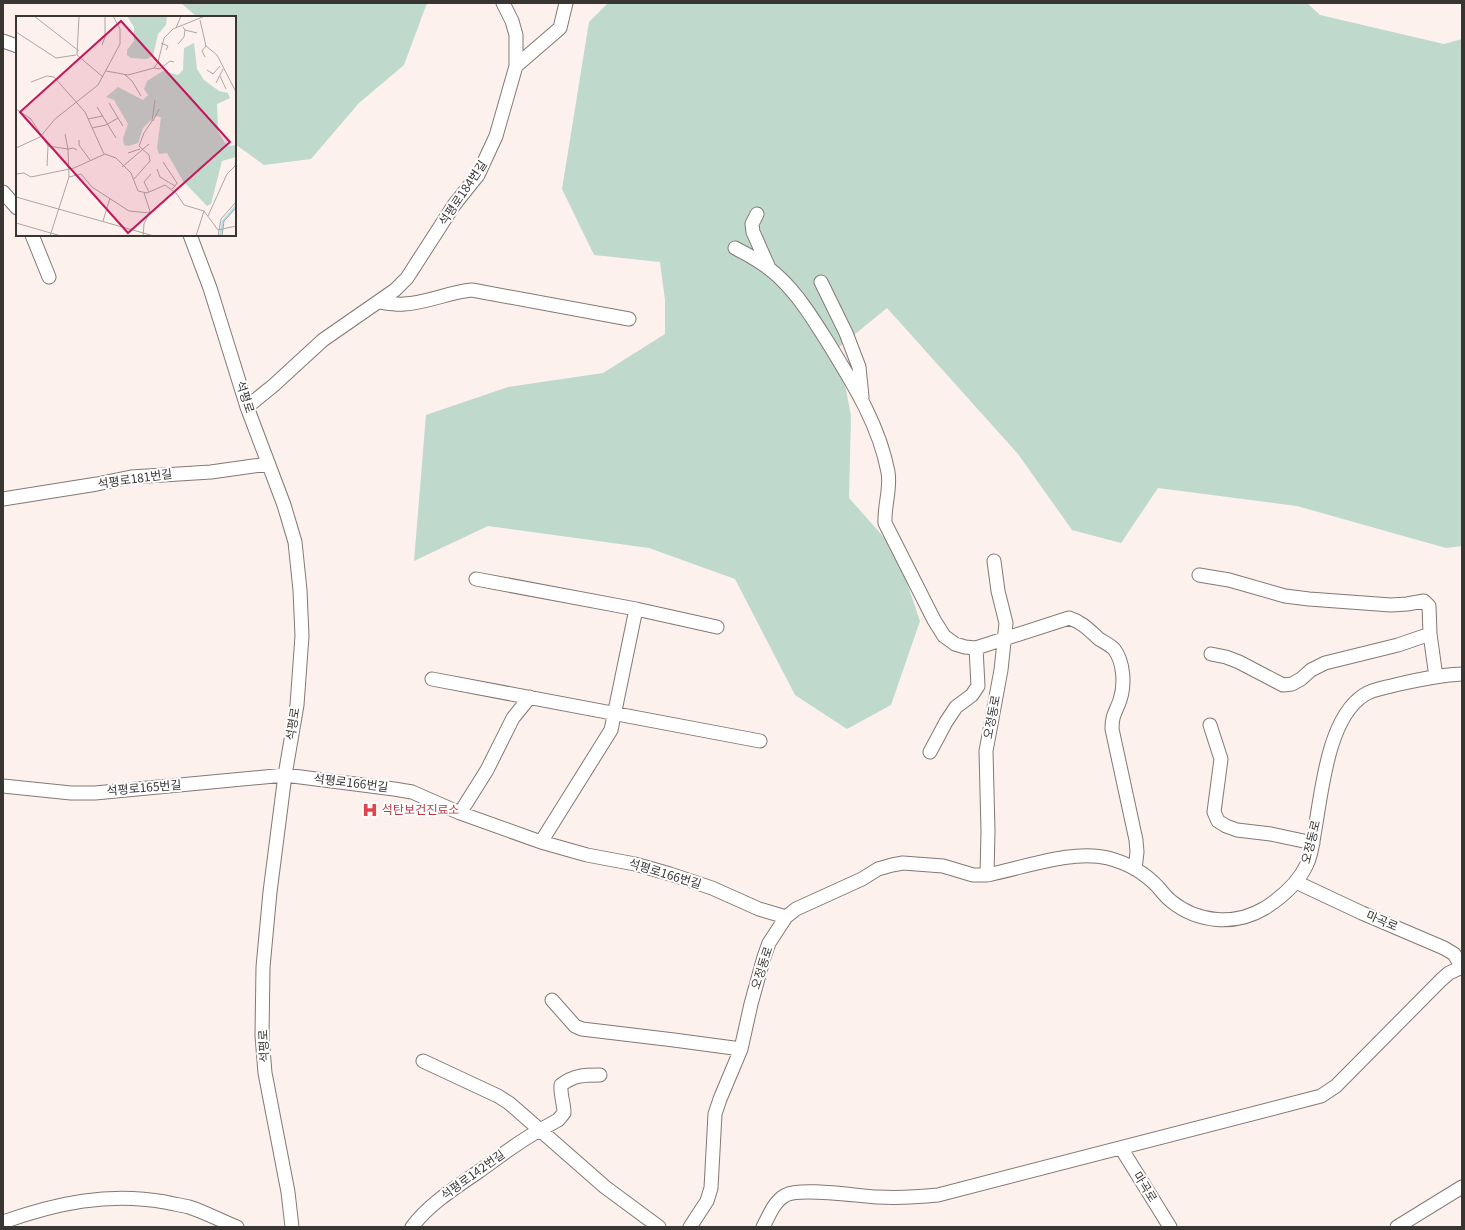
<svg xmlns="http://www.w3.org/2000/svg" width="1465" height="1230" font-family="Georgia,'Noto Sans KR',serif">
	<rect width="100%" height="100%" fill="#fcf1ed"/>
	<path fill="#bfd9cc" d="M181,3H427L404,65L359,103L311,159L264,165L235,144V17H197Z
		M608,3H1307L1320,15L1444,44L1462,39V546L1446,548L1297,506L1158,488L1121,543L1072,530L1018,454L887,308L838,348L851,416L849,498L896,551L920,621L891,705L847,729L795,695L735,579L649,548L488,526L414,561L426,415L508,387L603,373L665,334V300L660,262L594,255L562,189L589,22Z"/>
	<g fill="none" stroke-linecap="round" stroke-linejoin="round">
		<defs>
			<path id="minor" d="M3,41L17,46
				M516,66L560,28L566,3
				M3,192L17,208
				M757,214L752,224L753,232L769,268
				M32,235L49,277
				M190,235L210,288L247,407L284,505L295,542L300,590L302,636L297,705L285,775L270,892L263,967L262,1036L265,1073L288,1192L292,1227
				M735,248C751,256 767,265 780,278C799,296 813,319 827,341C852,382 879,424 888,472C891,489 884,506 885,523L934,620L944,636L955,644L965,647L976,648L1069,618C1082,622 1089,630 1099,639C1104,642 1110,645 1114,649C1124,662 1125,685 1120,700C1116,712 1112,714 1112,729L1136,840L1137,852L1135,869
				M821,282L846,333L859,367L862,397
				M379,302C387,303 396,305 404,304C427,303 449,292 472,290L629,319
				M247,407L274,385L323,340L395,290L407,278L454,205L478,175L496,136L516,66V35L512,21L503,3
				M3,499L97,484L131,477L211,472L268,464
				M1199,575L1229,580L1285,596L1309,599L1391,605L1407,604L1424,601L1429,606L1430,634
				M476,579L636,609
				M1211,654L1226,657L1239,662L1283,685L1292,684L1301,679L1311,670L1325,663L1398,645L1430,634L1436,677
				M432,679L760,741
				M1210,725L1221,759L1214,812L1218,821L1226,826L1237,830L1271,834L1313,843
				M930,752L946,722L956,707L972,695L978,686L976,648
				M3,786L71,793H95L285,775L394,789L412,792L460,813L541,842L587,855L635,864L670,874L712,888L759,909L786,917
				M460,813L487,770L513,718L530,697
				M541,842L611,730L636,609L717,627
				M987,875L988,831L986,751L1001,670L1006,623L998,591L994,561
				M1296,882L1362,913L1444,948L1454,954L1462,967
				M552,1000L575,1026L582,1029L674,1040L741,1049
				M423,1061L498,1096L509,1103L540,1130L558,1120L564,1113C564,1103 560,1095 561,1085C574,1075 584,1075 600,1075
				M1121,1148L1170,1227
				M3,1222C57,1203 108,1192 165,1202C173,1204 181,1205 189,1207C205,1212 221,1221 237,1227
				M412,1227C429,1204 455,1188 478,1172C499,1157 518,1142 540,1130L605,1187L659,1227
				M690,1227L707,1201L711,1188L715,1114L720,1099L741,1049L751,1004L764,957L769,943L786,917L796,909L862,879L878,869L892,865L903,863L943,866L973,875H987C1023,868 1073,849 1108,858C1127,863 1144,872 1158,887C1162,892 1166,897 1171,901C1198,923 1235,926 1265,908C1282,897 1299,882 1307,864C1312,854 1313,840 1315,829C1322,790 1328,718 1364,695C1373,689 1384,688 1395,685C1417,680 1439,675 1462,674
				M763,1227C769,1216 774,1201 786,1195C801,1187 857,1196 877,1197C897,1198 918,1197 938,1195L1321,1096L1336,1086L1441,980L1449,973L1462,967
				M1397,1227L1462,1187"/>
		</defs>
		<use href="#minor" stroke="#827975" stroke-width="15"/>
		<use href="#minor" stroke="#fff" stroke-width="13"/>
	</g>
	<defs>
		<symbol id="hospital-bare" viewBox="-9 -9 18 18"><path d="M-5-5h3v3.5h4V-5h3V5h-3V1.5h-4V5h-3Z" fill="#e0444e" stroke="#fff" stroke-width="2.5" paint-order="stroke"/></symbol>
	</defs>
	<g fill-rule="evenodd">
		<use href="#hospital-bare" x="359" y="799" width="22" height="22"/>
	</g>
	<g text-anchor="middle" stroke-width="4" stroke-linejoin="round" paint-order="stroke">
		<g font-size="12" fill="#393533" stroke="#fff">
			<text transform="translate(463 193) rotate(-56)" y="4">석평로184번길</text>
			<text transform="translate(245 397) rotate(72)" y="4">석평로</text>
			<text transform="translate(135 479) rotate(-8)" y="4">석평로181번길</text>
			<text transform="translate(992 717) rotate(-79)" y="4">오정동로</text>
			<text transform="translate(293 724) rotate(-81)" y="4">석평로</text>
			<text transform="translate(351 783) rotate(7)" y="4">석평로166번길</text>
			<text transform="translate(144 788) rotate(-5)" y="4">석평로165번길</text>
			<text transform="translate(1311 842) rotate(-76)" y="4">오정동로</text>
			<text transform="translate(665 874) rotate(17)" y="4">석평로166번길</text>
			<text transform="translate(1382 921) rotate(23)" y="4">마곡로</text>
			<text transform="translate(762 968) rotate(-72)" y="4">오정동로</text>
			<text transform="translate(264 1046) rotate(-93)" y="4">석평로</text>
			<text transform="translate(473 1175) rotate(-36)" y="4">석평로142번길</text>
			<text transform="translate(1145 1187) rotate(58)" y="4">마곡로</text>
		</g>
		<g font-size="12" fill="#be3a42" stroke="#fff" text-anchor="start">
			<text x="382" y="814">석탄보건진료소</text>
		</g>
	</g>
	<g transform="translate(16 16)">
		<rect width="220" height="220" fill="#fcf1ed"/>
		<path d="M111,0H151L150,9L142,18L137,40L130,43L115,42L111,39V34L118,25V11ZM178,27L181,53L188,64L203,75L212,77L214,82L201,88L202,115L209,127L214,130L220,129V141L206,145L195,188L191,190L167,165L151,137L143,138L141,132L145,101L139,100L127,112L122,127L113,130L108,129L107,122L112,108L98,84L90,81L102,71L127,84L132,79L128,73L131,65L147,55L162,59L167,54L168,32Z" fill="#bfd9cc"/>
		<path fill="none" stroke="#b0dfec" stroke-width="2" d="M204,220L207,205L220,190"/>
		<path fill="none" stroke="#aea6a3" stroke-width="1" d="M18,0L63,35M63,0L61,39L87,61M184,4L190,30L201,39L220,76M160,12L165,0M169,14L181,17M0,16L40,42L60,39M145,27L152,30L150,34M162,28L168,21L169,14L167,11M86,29L89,21V0M189,41L186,35L190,30M138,52L144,53L154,45L158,46M191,54L197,58L204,50M90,55L112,59L138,52L142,46L148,22L157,13L189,0M109,59L116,65L125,80M204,60L210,73M15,66L31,60L38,61L69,96L88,138M200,67L207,53M93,87L102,102M81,91L100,122M0,93L15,103L32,130L52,133L53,161L34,220M72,103L87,100M137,105L143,93M76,112L90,109L102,102L107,110M49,118L52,133L57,132L61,134M63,124V129L74,144M0,132L24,121L39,103L82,69L104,28V13L97,0M112,137L124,133M147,146L161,167L159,170M31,150L32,130M106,151L133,128M141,153L144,161L159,170L156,173M0,158L8,157L15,161L58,152L89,138L100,142L115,157L122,175L131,177L149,169L161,178L168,189L188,195L202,214L220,210M53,161L65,158L76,171L113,195L134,197M118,163L134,145L133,139L123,130L128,117L136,105L139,84M133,176L128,166L135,158M0,181L138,220M192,200L211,158L220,149M87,205L94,182M0,207L45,220M127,220L128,208L134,195L128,177M180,220L188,195M202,220L205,203L220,186M206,220L208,205L220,192"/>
		<path fill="#c2185b" fill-opacity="0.15" stroke="#c2185b" stroke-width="2" d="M105,5L214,126L112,217L4,96Z"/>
		<rect width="220" height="220" fill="none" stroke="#393533" stroke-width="2"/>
	</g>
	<rect width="1465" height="1230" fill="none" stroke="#393533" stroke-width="8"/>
</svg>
